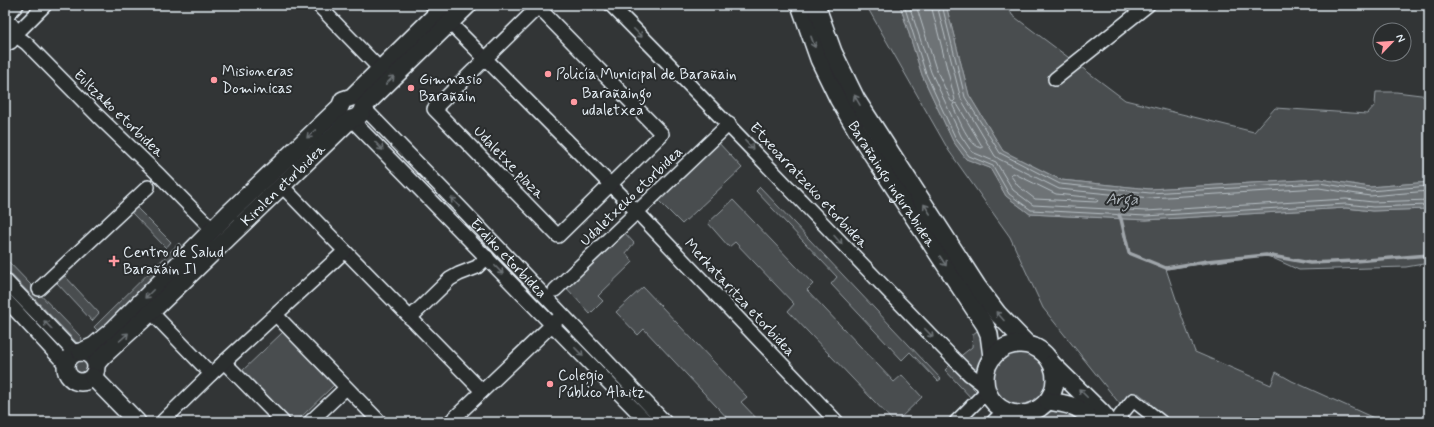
<svg xmlns="http://www.w3.org/2000/svg" width="1434" height="427" font-family="Mynerve,sans-serif">
	<rect width="100%" height="100%" fill="#323536"/>
	<filter id="ink" filterUnits="userSpaceOnUse"><feTurbulence type="fractalNoise" baseFrequency=".025" numOctaves="2"/><feDisplacementMap in="SourceGraphic" scale="8" xChannelSelector="R" yChannelSelector="G"/><feConvolveMatrix kernelMatrix="1 2 1 2 8 2 1 2 1" color-interpolation-filters="sRGB"/></filter>
	<g filter="url(#ink)">
		<path fill="#494d4f" stroke="#989fa4" d="M866,5H900L922,75L953,141L966,159L990,168L1006,196L1030,214L1146,220L1346,208L1372,211L1429,209V263L1406,267L1299,270L1266,255L1166,269L1182,317L1195,352L1271,385L1276,372L1292,381L1376,419L1388,422H1168L1148,407L1151,403L1138,393L1123,408L1043,308L1010,237L949,151Z
			M946,5H1008L1012,15L1125,100L1254,132L1275,108L1367,114L1375,105L1376,92H1396L1429,96V182L1370,187L1320,179L1150,189L1061,180L1003,151L969,95Z
			M717,141L742,168L682,224L656,198Z
			M760,187L941,379L938,381L910,352L902,360L831,284L837,277L756,191Z
			M733,200L813,284L807,290L894,382L902,375L922,397L896,422H894L788,311L794,304L735,242L729,247L708,223Z
			M136,207L171,242L166,248L131,212Z
			M623,231L634,243L626,253L633,262L598,296L603,301L590,314L564,285Z
			M179,243L183,248L181,254L99,332L94,327Z
			M5,258L82,338L79,345L5,268Z
			M65,276L99,313L92,321L57,283Z
			M643,287L747,397L741,402L760,422H731L644,329L638,335L616,312Z
			M980,329C985,347 985,354 979,372L974,373L958,358L972,347L973,334Z
			M283,332L334,385L296,422H291L242,371Z
			M993 379a27 27 0 1 1 54 0a27 27 0 1 1-54 0Z
			M74 367a8 8 0 1 1 16 0a8 8 0 1 1-16 0Z
			M950,365L977,392L972,399L945,370Z
			M1062,409L1074,416L1081,422H1025L1042,414Z"/>
		<path fill="#6e7376" stroke="#9fa5aa" d="M900,5H946L969,95L1003,151L1061,180L1150,189L1320,179L1370,187L1429,182V209L1372,211L1346,208L1146,220L1030,214L1006,196L990,168L966,159L953,141L922,75Z"/>
		<g fill="none" stroke-linecap="round" stroke-linejoin="round">
			<path stroke="#b7bfc4" stroke-width="1" d="M904,5L926,74L956,139L969,156L993,166L1009,194L1031,210L1146,216L1346,204L1373,207L1429,205
				M909,5L931,72L961,136L972,152L996,162L1013,190L1033,205L1146,211L1346,199L1373,202L1429,200
				M916,5L936,69L951,101L953,102L955,100L931,5
				M937,5L961,99L995,156L999,159L1059,189L1150,198L1319,188L1370,196L1429,191
				M942,5L965,97L1000,153L1060,184L1150,193L1319,183L1370,191L1429,186
				M954,103L957,104L982,146V148C969,147 958,117 953,106Z
				M1013,173L1056,194L1096,198L1098,201L1096,202L1035,199L1018,186L1011,176Z"/>
			<path stroke="#9fa5aa" stroke-width="3.5" d="M1119,215L1121,219L1129,253L1166,268L1207,261L1266,255L1310,263L1355,261L1429,255"/>
			<defs>
				<g id="minor">
					<path d="M318,5L380,69"/>
					<path d="M432,5L620,194L837,422"/>
					<path d="M611,5C726,121 838,240 952,357L969,374L985,386"/>
					<path d="M538,7L662,134L558,236L434,109Z"/>
					<path d="M5,17L17,5"/>
					<path d="M5,20C12,23 15,27 15,35L26,43L98,116L160,176L213,230"/>
					<path d="M5,45L11,42L15,35L45,5"/>
					<path d="M1055,79L1148,5"/>
					<path id="s1" d="M363,107L461,208L665,422"/>
					<path d="M351,119L647,422"/>
					<path d="M345,251L482,391"/>
					<path d="M5,280L75,353"/>
					<path d="M39,289L148,187"/>
					<path d="M555,290L729,124"/>
					<path d="M5,299L65,364"/>
					<path d="M151,312L211,374L163,421"/>
					<path d="M276,315L380,422"/>
					<path d="M410,318L450,279L459,274L477,267L487,257"/>
					<path d="M224,362L283,422"/>
					<path d="M211,374L345,251L282,186"/>
					<path d="M1120,416L1133,400L1161,422"/>
					<path d="M310,422L346,388"/>
					<path d="M450,422L559,318"/>
					<path d="M956,422L987,391"/>
					<path d="M993,422L1004,411"/>
				</g>
				<g id="major">
					<path id="s2" d="M800,5L819,59L839,100L859,134L985,325L989,334L992,357"/>
					<path d="M816,5L833,52L856,99L977,286L998,314L1027,344"/>
					<circle cx="1020" cy="379" r="35"/>
					<circle cx="81" cy="367" r="15"/>
					<path d="M81,352L94,346L114,329L228,214L340,107L343,100L352,97L446,5"/>
					<path id="s3" d="M96,364L103,356L151,312L351,119C358,118 362,114 363,107L468,5"/>
					<path d="M1052,364L1102,413L1109,422"/>
					<path d="M93,377L137,422"/>
					<path d="M1048,401C1070,405 1078,404 1093,422"/>
				</g>
			</defs>
			<use href="#minor" stroke="#e8f1f8" stroke-width="16"/>
			<use href="#major" stroke="#e8f1f8" stroke-width="20"/>
			<use href="#minor" stroke="#2a2d2e" stroke-width="13"/>
			<use href="#major" stroke="#2a2d2e" stroke-width="17"/>
		</g>
		<defs><path id="oneway-shaft" d="M-6 0H5M1.5-3L5.5 0L1.5 3" fill="none" stroke-width="1.6" stroke-linecap="round" stroke-linejoin="round"/></defs>
		<g stroke="#6c7275">
			<use href="#oneway-shaft" transform="translate(638 33) rotate(45)"/>
			<use href="#oneway-shaft" transform="translate(813 42) rotate(70)"/>
			<use href="#oneway-shaft" transform="translate(390 80) rotate(-45)"/>
			<use href="#oneway-shaft" transform="translate(857 100) rotate(-120)"/>
			<use href="#oneway-shaft" transform="translate(311 134) rotate(136)"/>
			<use href="#oneway-shaft" transform="translate(749 145) rotate(47)"/>
			<use href="#oneway-shaft" transform="translate(379 146) rotate(46)"/>
			<use href="#oneway-shaft" transform="translate(455 202) rotate(-134)"/>
			<use href="#oneway-shaft" transform="translate(927 209) rotate(-123)"/>
			<use href="#oneway-shaft" transform="translate(838 240) rotate(48)"/>
			<use href="#oneway-shaft" transform="translate(943 261) rotate(57)"/>
			<use href="#oneway-shaft" transform="translate(499 270) rotate(46)"/>
			<use href="#oneway-shaft" transform="translate(149 294) rotate(135)"/>
			<use href="#oneway-shaft" transform="translate(1000 316) rotate(-132)"/>
			<use href="#oneway-shaft" transform="translate(48 325) rotate(-134)"/>
			<use href="#oneway-shaft" transform="translate(929 333) rotate(46)"/>
			<use href="#oneway-shaft" transform="translate(124 337) rotate(-42)"/>
			<use href="#oneway-shaft" transform="translate(579 352) rotate(46)"/>
			<use href="#oneway-shaft" transform="translate(1083 393) rotate(-135)"/>
		</g>
	</g>
	<g fill="#ff9aa2" stroke="#2a2d2e" stroke-width="1.5">
		<circle cx="548" cy="74" r="4"/>
		<circle cx="214" cy="80" r="4"/>
		<circle cx="411" cy="88" r="4"/>
		<circle cx="574" cy="102" r="4"/>
		<path d="M112 255h4v4h4v4h-4v4h-4v-4h-4v-4h4z"/>
		<circle cx="550" cy="384" r="4"/>
	</g>
	<g text-anchor="middle" stroke-width="4" stroke-linejoin="round" paint-order="stroke">
		<g font-size="15" fill="#e8f1f8" stroke="#2a2d2e" text-anchor="start">
			<text x="222" y="76">Misioneras<tspan x="222" dy="17">Dominicas</tspan></text>
			<text x="556" y="79">Policía Municipal de Barañain</text>
			<text x="419" y="84">Gimnasio<tspan x="419" dy="17">Barañain</tspan></text>
			<text x="582" y="98">Barañaingo<tspan x="582" dy="17">udaletxea</tspan></text>
			<text x="123" y="257">Centro de Salud<tspan x="123" dy="17">Barañáin II</tspan></text>
			<text x="558" y="380">Colegio<tspan x="558" dy="17">Público Alaitz</tspan></text>
		</g>
		<g font-size="15" fill="#e8f1f8" stroke="#2a2d2e">
			<text transform="translate(119 113) rotate(44)" y="5">Eultzako etorbidea</text>
			<text transform="translate(509 162) rotate(46)" y="5">Udaletxe plaza</text>
			<text dy="5" stroke="none"><textPath href="#s2" startOffset="202">Barañaingo ingurabidea</textPath></text>
			<text dy="5" stroke="none"><textPath href="#s3" startOffset="259">Kirolen etorbidea</textPath></text>
			<text transform="translate(809 185) rotate(47)" y="5">Etxeoarratzeko etorbidea</text>
			<text transform="translate(631 196) rotate(-44)" y="5">Udaletxeko etorbidea</text>
			<text dy="5" stroke="none"><textPath href="#s1" startOffset="210">Erdiko etorbidea</textPath></text>
			<text transform="translate(740 297) rotate(47)" y="5">Merkataritza etorbidea</text>
		</g>
		<g font-size="16" font-style="italic" fill="#b1b8be" stroke="#2a2d2e">
			<text transform="translate(1122 198) rotate(1)" y="6">Arga</text>
		</g>
	</g>
	<rect width="1434" height="427" fill="none" stroke="#2a2d2e" stroke-width="20"/>
	<rect x="10" y="10" width="1414" height="407" fill="none" stroke="#e8f1f8" stroke-width="1.5" filter="url(#ink)"/>
	<g transform="translate(1392 42) rotate(65)"><circle r="19" fill="#2a2d2e" stroke="#767b7f"/>
	<path d="M0-3L7 15L0 10L-7 15Z" fill="#ff9aa2"/>
	<text y="-6" font-size="11" font-weight="bold" text-anchor="middle" fill="#e8f1f8">N</text>
	</g>
</svg>
